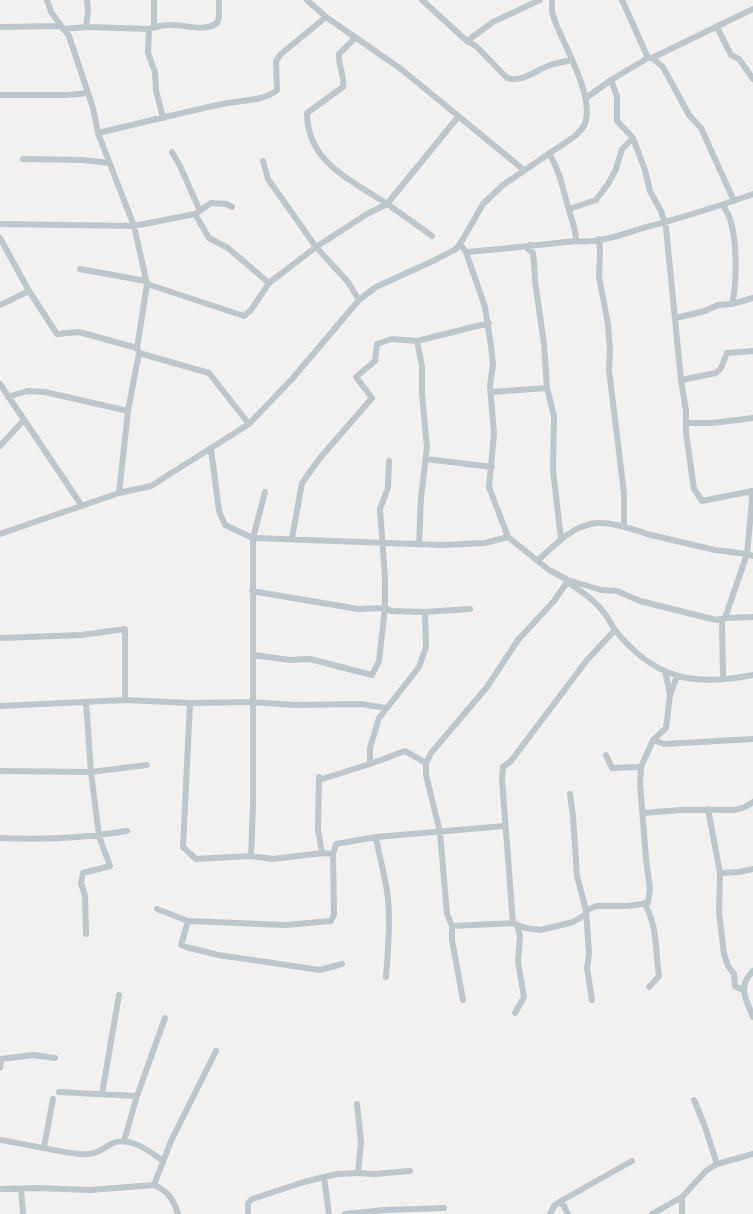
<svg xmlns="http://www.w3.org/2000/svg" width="753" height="1214" font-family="'PT Sans',sans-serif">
	<rect width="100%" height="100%" fill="#f3f0f0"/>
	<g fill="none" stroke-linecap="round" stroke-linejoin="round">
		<path stroke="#bcc7cd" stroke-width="6" d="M47,0L51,12L69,36L93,108L98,133L134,226L147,284L137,348L139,353L128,411L119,493
			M422,0L467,41L477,47L507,78C521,83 535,71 548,66C555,63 564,62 572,60
			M622,0L648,58
			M326,17L401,69L524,170
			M0,27L61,26
			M86,27L88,11L87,0
			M154,27V0
			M717,27L731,55L739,59L753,79
			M63,29L86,27L149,29C155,27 161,25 169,25C185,24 203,33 217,23L219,17V0
			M149,29L148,53L155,72L156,90L163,118
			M355,38L339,54C338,66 345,76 343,87L307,113C307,160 347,178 381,200C398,211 415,224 432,236
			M467,41L493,22L540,0
			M652,58L663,67L689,115L701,128L734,201
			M611,80L617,96V121L633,138L645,170L650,191L661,211L666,228L681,380L686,411V433L694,489L702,501L753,491
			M0,95H68L88,93
			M586,98L611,80L648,58H652L753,9
			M98,133C140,123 181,113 222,104C239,100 263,102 277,90L276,61L281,54L326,17L307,0
			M172,152L180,166L200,211
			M549,153C561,174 562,187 569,210C572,221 576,229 576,241
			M23,159L83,160L109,163
			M263,161L268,179L316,247L348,282L359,300
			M723,205C726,211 730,216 731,223C737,242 737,284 732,304
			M569,209L596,200L608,184L616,169L622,149L633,138
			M195,214L209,238L228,248L269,283
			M0,224L134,226L195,214L211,203L226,204L232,207
			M0,238L29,291L57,334L79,332L137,348
			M599,239L600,251L599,277L608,324L610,350L609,370L624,493V527
			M460,244L466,252L485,307L491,346L493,364L490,386L494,434L489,487L508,537L549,570L566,579L567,582C581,591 595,600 605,614C609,619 611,625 615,630C654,679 694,687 753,675
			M530,245L528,249L533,253L534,261L535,281L544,344L547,388L554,416L553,470L561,539
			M466,252C503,249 539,245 576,241C597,244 623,234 643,228C680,218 717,207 753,194
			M80,269L146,281
			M147,284L244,316L251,310L269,283L316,247L367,214L387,204L458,117
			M0,305L29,291
			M676,318L705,311L718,305L732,304L753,298
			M417,341L422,366V394L427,447L421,498L419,544
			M139,353L209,373L249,424
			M681,380L716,373L721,368L727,353L753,351
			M0,384L82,506
			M492,392L547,388
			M8,397L27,391L45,392L128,411
			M687,423H713L753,418
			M0,446L24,420
			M211,449L219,511L225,525L253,538L442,545L485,543L508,537
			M426,459L492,467
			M0,534L119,493L151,486L249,424L292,379L359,300L376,287L435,260L456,249L463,239L483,204L503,185L575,136C580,131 585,127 586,120C592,94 566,48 556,24L552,12V0
			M292,538L302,483L320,458L372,398L356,377L375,361L377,344L392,339L417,341L489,323
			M538,560C553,547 570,528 591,524C608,520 635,530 651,535C673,540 694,545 715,550C728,552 741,552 753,556
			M568,580L601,590L617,591L640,601L716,620L725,618L753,617
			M252,591L358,609L385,608L391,611L425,612L470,609
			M725,618L747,554L752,501L751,491
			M722,620L723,679
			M0,638L82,635L125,629V700
			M253,655L290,660L310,659L372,675L379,661L385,608V578L380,509L388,488L389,461
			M665,671L670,694
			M190,703L183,847L196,859L251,856L273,859L322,853L333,854L336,844L376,837L505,826
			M0,706L125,700L190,703L252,702L295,705L361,704L386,708
			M653,740L664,744L753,739
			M606,755L612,768L641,767
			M370,764L405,751L426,763
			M0,771L91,772L147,765
			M319,777L318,829L322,853
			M319,780L370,764V748L379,718L419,667L426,647L425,612
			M570,794L573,816L577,876L586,910L589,953L587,968L592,1000
			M708,809L720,873L719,912L724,954L728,966L734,974L735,986L743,990
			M643,813L681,810H735L745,807L753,802
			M376,837C379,855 384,872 387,891C391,917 388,950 386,977
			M0,838C43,840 85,838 127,831
			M251,856L253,806V538L265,492
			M720,873L739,872L753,869
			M644,903C658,925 655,951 659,976L649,987
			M157,909L188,921L286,925L331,921L334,915L333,854
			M586,910L597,906H628L648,903L650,889L646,859L640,783L641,767L653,740L666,728L670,695L677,676
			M188,921L181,945L186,947L218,955L320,970L342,964
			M513,923L502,779L503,767L511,761L587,660L615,630
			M452,926L513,923L525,928L541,930L573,922L585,915
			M86,934L85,896L81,883L83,873L110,866L99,836L91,772L86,702
			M753,971C737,987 746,999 753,1017
			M463,1000L452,940V926L447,914L440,832L426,775V763L431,753L487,687L518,640L554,601L567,582
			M515,1013L524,997L518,962L520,936L517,925
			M0,1068L1,1059L33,1055L55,1058
			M59,1092L137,1096
			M102,1094L119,995
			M694,1100L704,1124L717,1164
			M357,1104L361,1142L358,1173
			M0,1140C26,1144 53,1151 79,1154C96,1155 98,1152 111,1144C128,1135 150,1151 163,1161
			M124,1141L137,1096L165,1018
			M44,1147L53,1099
			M324,1177L329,1214
			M154,1185L171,1141L216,1051
			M0,1189L38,1188L90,1190L154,1185C168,1191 174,1200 178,1214
			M21,1189L23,1214
			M682,1197V1214
			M248,1214V1203L252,1199L304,1182L337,1174L358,1173L374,1174L410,1171
			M345,1214L385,1210L444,1208
			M550,1214L554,1206L561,1201
			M568,1214L561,1201L632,1161
			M652,1214L682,1197L706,1171L717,1164L753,1154"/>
	</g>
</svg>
